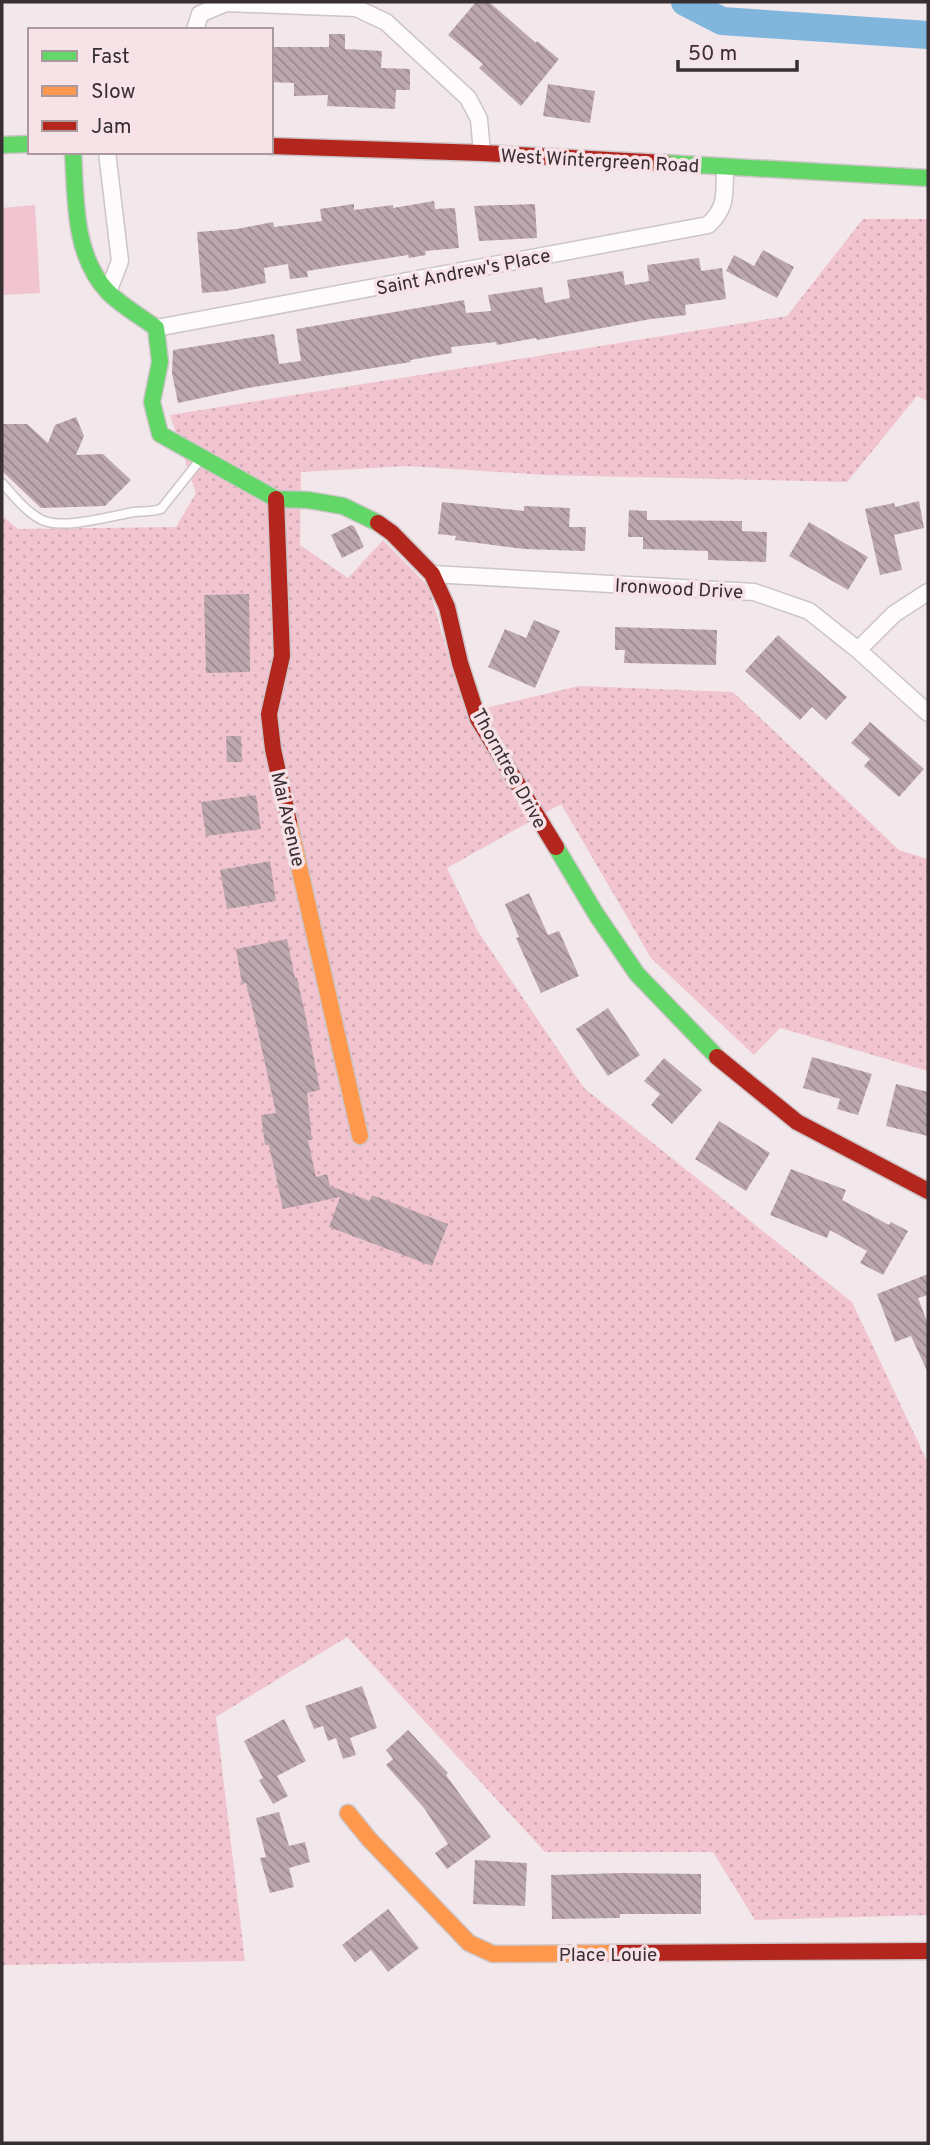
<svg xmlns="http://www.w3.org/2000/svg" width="930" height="2145" font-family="Overpass,sans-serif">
	<defs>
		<pattern id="grass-dots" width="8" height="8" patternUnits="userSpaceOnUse" patternTransform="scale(1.75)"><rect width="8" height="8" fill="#f1c4d0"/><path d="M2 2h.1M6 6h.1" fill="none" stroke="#cfa9b3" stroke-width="1.8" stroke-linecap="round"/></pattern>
		<pattern id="building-back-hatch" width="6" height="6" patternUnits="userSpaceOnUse" patternTransform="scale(1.75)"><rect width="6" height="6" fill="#bda7ae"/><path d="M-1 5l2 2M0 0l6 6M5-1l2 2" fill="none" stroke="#9a888e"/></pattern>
	</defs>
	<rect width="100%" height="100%" fill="#f2e7ea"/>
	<path fill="url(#grass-dots)" d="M863,219H928V401L917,396L847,482L545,475L408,466L301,472L300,545L348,578L383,540L429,587L451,666L468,712L579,686L733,692L899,850L928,859V1071L780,1028L754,1055L651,958L561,804L447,868L477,930L584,1088L852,1302L928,1463V1915L755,1920L713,1852H545L347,1637L216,1717L245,1961L2,1965V516L18,529L176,527L196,493L170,415L787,316Z"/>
	<path fill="#f1c4d0" d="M35,205L40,293L2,295V208Z"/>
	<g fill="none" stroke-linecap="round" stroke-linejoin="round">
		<path stroke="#80b5dc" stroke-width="28" d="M685,2L722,21L928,35"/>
	</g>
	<path fill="url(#building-back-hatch)" d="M476,2H489L536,43L537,41L559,59L521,106L479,68L483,64L448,35Z
		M329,34H345V49L382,51L381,68L410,69V90H396L395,109L327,106L328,95L294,96V83L271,82V47H329Z
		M548,84L595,91L590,123L543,116Z
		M434,201L435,209L455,208L459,248L425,251L426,255L409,258L408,255L307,271L308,277L290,279L288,264L264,268L266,283L225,291L202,293L197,232L237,229L273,222L274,227L322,221L320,209L354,204V210L393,205V208Z
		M535,204L537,238L479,241L474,206Z
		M763,250L794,267L777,298L726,271L734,255L754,266Z
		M699,258L701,271L722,268L726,299L685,305L686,315L651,319L537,340L536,338L497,345L496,342L451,347L452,353L410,360L411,362L248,388L178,403L172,373L173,350L274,334L279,364L301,361L296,329L464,300L466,313L491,311L488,295L542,287L545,303L570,298L567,280L623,271L625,285L649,281L647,265Z
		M76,417L84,436L76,455L103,454L131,480L105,506L41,508L2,471V424H27L48,443L55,425Z
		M919,501L924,528L894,535L902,570L880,575L865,509L894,503L895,507Z
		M442,502L524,511V506L570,508L569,527H586L585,551L524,549L455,540L456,536L438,534Z
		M629,510L647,511V520L742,521V531L767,532L766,562L708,560V551L643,549V537H628Z
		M809,522L868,557L848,590L789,556Z
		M351,525L354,526L364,547L342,558L331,535Z
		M249,594L250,672L206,673L204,595Z
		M534,620L560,631L535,688L488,667L505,629L526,638Z
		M615,627L717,630L716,665L624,663L625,650H615Z
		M778,635L847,697L826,720L812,707L800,720L745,671Z
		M870,722L924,769L899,797L864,766L870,759L851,743Z
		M226,736H241L242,762H227Z
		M256,795L261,829L206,836L201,802Z
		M270,861L276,901L227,909L220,870Z
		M529,893L548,935L559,931L579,976L541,993L516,938L519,937L505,904Z
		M287,939L295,978H297L306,1018L320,1090L307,1093L312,1140H308L316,1177L327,1174L330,1186L370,1201L372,1195L448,1224L432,1266L329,1227L340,1197L283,1209L269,1145H265L261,1115L276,1113L256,1023L246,983L242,984L236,949Z
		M608,1008L640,1055L608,1076L576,1029Z
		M812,1057L872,1074L858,1115L837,1109L840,1099L803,1088Z
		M664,1058L702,1090L672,1124L651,1105L660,1094L644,1081Z
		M896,1084L928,1092V1136L886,1126Z
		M719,1121L770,1153L746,1191L695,1159Z
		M791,1169L846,1190L842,1200L889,1225L891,1222L908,1231L883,1275L860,1263L867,1251L830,1230L827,1238L770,1215Z
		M928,1274V1295L918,1298L928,1324V1373L911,1336L895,1342L877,1294Z
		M362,1686L377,1728L350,1738L356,1755L343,1759L336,1738L328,1741L323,1726L314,1729L305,1706Z
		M284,1719L306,1761L277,1776L288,1796L273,1804L259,1780L263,1778L244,1741Z
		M408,1730L448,1773L446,1775L491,1837L447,1869L435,1853L448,1844L424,1808L386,1765L393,1759L386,1750Z
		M279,1812L289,1846L305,1842L310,1862L289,1868L294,1887L270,1893L260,1858L266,1857L256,1818Z
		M475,1860L527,1863L525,1906L473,1904Z
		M622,1873L701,1874V1914H620V1918L552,1919L551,1875Z
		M388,1909L419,1948L388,1972L371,1950L355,1962L342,1945Z"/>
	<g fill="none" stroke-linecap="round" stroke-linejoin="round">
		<defs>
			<path id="lane" d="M2,483C14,496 26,512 42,520C63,530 111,516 134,512C143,511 151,512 161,509L200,460"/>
			<path id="street" d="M195,30L200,14L226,3L356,8L386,22L468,98L479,119L482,153
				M107,152L120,261L108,292
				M156,328L708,225C728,207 724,193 725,167
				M432,574L754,592L809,611L858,650L928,713
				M858,650L894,614L928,592"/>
			<path id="fast" d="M2,145L30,144
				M73,152C76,199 73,255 108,292C122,306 140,316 156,328L160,362L152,402L160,434L276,499L308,500L343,506L378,523
				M665,163L928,178
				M556,847L596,914L637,974L717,1057"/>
			<path id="slow" d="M289,822L360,1136
				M348,1813L369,1839L469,1943L493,1954L617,1953"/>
			<path id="jam" d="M271,146L482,153L665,163
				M276,499L282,656L269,714L273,749L289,822
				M378,523L392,533L432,574L447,607L460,663L478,719L556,847
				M717,1057L797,1122L928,1191
				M617,1953L928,1951"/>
		</defs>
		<use href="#lane" stroke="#cdc5c7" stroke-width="11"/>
		<use href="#street" stroke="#cdc5c7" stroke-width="19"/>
		<use href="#fast" stroke="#cdc5c7" stroke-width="19"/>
		<use href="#slow" stroke="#cdc5c7" stroke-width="19"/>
		<use href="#jam" stroke="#cdc5c7" stroke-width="19"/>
		<use href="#lane" stroke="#fdfbfc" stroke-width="8"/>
		<use href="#street" stroke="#fdfbfc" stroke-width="16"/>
		<use href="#fast" stroke="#63d668" stroke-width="16"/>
		<use href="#slow" stroke="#ff974d" stroke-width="16"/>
		<use href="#jam" stroke="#b3261e" stroke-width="16"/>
	</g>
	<g text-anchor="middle" stroke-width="7" stroke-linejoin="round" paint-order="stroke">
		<g font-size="19" fill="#372f31" stroke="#f7e2e7">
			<text transform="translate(600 160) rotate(3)" y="7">West Wintergreen Road</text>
			<text transform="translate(463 271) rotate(-11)" y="7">Saint Andrew's Place</text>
			<text transform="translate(679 588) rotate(3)" y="7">Ironwood Drive</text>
			<text transform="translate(510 768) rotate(61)" y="7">Thorntree Drive</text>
			<text transform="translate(289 819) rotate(77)" y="7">Mai Avenue</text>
			<text x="608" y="1961">Place Louie</text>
		</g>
	</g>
	<rect width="930" height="2145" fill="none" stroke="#372f31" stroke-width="7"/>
	<rect x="28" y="28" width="245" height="126" fill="#f7e2e7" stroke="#aa9a9e" stroke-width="2"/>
	<rect x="42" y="51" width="35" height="10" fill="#63d668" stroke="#aa9a9e" stroke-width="2"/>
	<text x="91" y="63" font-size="21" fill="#372f31">Fast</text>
	<rect x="42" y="86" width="35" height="10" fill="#ff974d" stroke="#aa9a9e" stroke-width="2"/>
	<text x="91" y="98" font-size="21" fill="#372f31">Slow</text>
	<rect x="42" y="121" width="35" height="10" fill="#b3261e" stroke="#aa9a9e" stroke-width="2"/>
	<text x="91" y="133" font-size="21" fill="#372f31">Jam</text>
	<path d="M678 60v10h119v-10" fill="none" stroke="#372f31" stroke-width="3.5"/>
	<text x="688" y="60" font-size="21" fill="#372f31" stroke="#f7e2e7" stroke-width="5" paint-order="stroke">50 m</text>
</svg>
